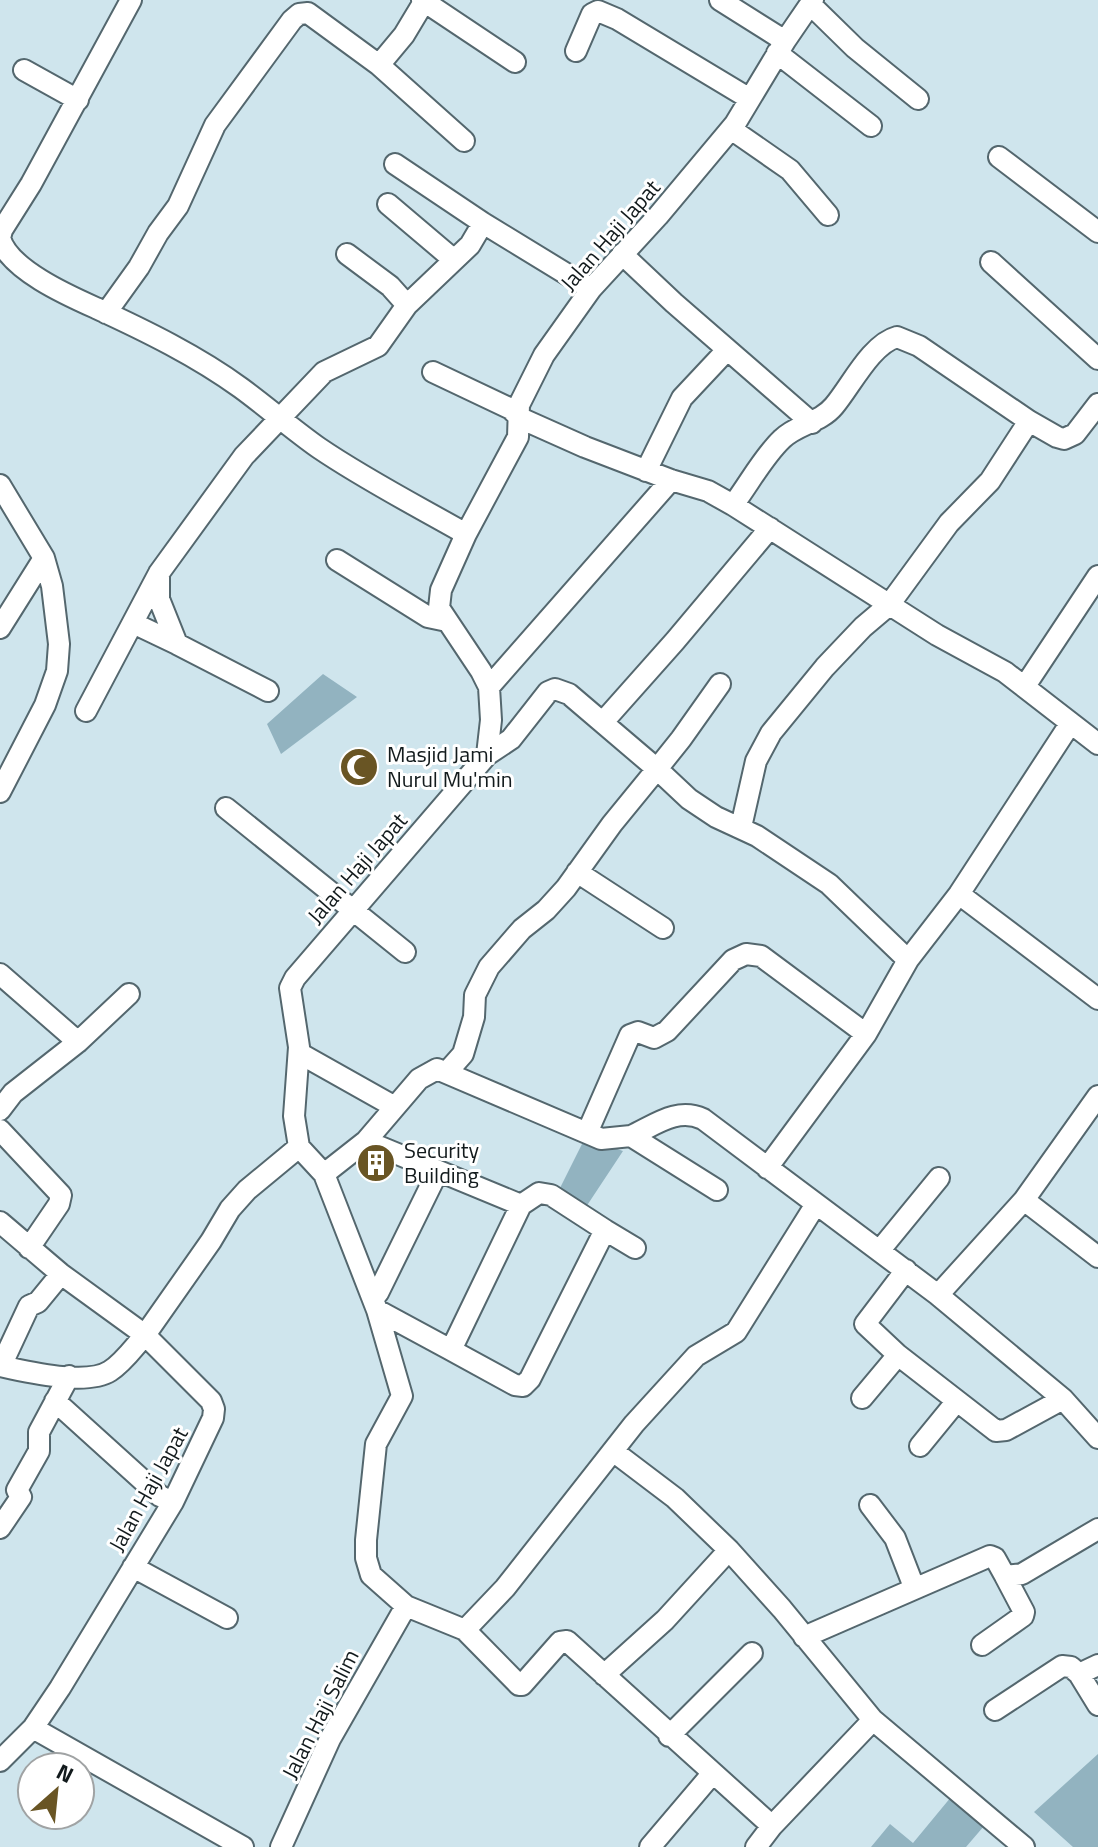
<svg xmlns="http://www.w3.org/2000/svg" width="1098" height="1847" font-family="'Titillium Web',sans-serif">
	<rect width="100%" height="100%" fill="#cfe5ed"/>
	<path fill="#92b3c0" d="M323,674L357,697L281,754L267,724Z
		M585,1138L623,1151L586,1207L559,1190Z
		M1098,1754V1847H1073L1034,1812Z
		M956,1791L990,1819L966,1847H871L890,1824L913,1843Z"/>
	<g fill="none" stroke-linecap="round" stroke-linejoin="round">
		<defs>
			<path id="minor" d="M422,0L515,62
				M720,0L785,41
				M810,4L855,48L918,99
				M576,51L592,14L598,11L617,19L750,99
				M777,53L871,126
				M379,65L464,141
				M24,70L78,100
				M731,129L790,170L828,215
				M999,157L1098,232
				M395,164L483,223L591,289
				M388,204L454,260
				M0,238C8,269 69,296 96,308C146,331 197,356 241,388C267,407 292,429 319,448C366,480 417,506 466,534
				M0,238L2,230L31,184L131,0
				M347,254L390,286L407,305
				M622,254L674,303L812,423
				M991,262L1098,359
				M106,313L139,267L158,233L178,206L215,125L292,20L299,14L308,13L379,65L404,35L425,0
				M433,372L511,409L520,418L585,447L671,480L708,491L733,505L937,635L1005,672L1098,744
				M646,471L682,398L727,350
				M0,485L44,558L52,586L59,644L57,671L45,705L0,792
				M733,505C749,484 763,457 782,439C797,424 820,423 834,406C851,386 871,344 897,337L919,346L1029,421L1057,437L1064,439L1075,434L1098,404
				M337,560L428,617L447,621
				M159,573V599L177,644L268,691
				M133,623L177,644
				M0,628L44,558
				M720,684L681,739L657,769L689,799L716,817L757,836L829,884L908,960
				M1025,686L1098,576
				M489,687L671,480
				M86,711L159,573L244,456L324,372L378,346L407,305L470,245L483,223
				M603,722L675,641L770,528
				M226,808L405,952
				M741,827L756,761L771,733L825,667L863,627L889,605L949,523L990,481L1029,421
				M577,872L663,928
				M959,894L1098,999
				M0,974L78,1042
				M299,1053L395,1107
				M447,1072L463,1054L474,1017L475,995L489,967L522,929L546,910L566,888L612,824L657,769L569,694L555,689L548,692L511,739L487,755
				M1098,1096L1024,1200L1098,1257
				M0,1110L13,1093L78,1042L129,994
				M0,1130L61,1195L59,1204L29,1248
				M587,1133L630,1035L638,1032L654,1038L667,1031L733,960L746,954L761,956L866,1034
				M631,1136C655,1125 677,1107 703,1119L938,1295L1063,1399L1098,1438
				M366,1141L521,1205
				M299,1147L294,1116L299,1047L290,988L295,978L487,755L491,720L489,687L481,671L439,608L441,590L466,534L518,437L519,405L544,355L591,289L658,216L735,124L785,41L813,0
				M299,1147L324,1174L377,1310L402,1396L376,1444L366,1540V1558L371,1575L406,1606L465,1630L519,1685H522L560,1642L567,1641L772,1826
				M767,1168L866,1034L908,960L959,894L1070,724
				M324,1174L366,1141L419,1079L437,1069L601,1139L631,1136L717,1190
				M539,1193L551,1195L605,1230L530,1379L523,1386L515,1385L451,1350L521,1205Z
				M0,1222L61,1274L145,1335C134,1347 124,1362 110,1371C87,1386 27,1372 0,1366
				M605,1230L635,1248
				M880,1250L939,1178
				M906,1270L865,1324L898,1355L996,1431L1006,1430L1063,1399
				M378,1293L438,1171
				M938,1295L1024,1200
				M377,1310L451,1350
				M1,1366L29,1306L38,1302L61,1274
				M862,1398L898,1355
				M55,1401L160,1496L173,1502
				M920,1446L956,1402
				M613,1451L675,1498L729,1550L782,1609L873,1720L1024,1847
				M870,1505L895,1538L914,1587
				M0,1528L21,1497L17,1490L39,1451V1432L69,1376
				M133,1567L227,1618
				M465,1630L505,1588L634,1424L696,1356L736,1332L816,1204
				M804,1637L990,1556L995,1558L1005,1576L1022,1574L1098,1529
				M982,1645L1023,1616L1024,1612L1005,1576
				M1079,1674L1098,1705
				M604,1675L665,1620L729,1550
				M995,1710L1062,1666L1071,1667L1079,1674L1098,1665
				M33,1728L243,1847
				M669,1736L752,1653
				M0,1761L33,1728L60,1688L173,1502L213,1418L214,1409L211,1401L145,1335L211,1241L230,1209L247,1190L299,1147
				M281,1847L330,1739L406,1606
				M650,1847L712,1774
				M756,1847L772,1826L873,1720"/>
		</defs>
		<use href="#minor" stroke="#54676e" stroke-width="24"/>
		<use href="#minor" stroke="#fff" stroke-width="20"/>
	</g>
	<defs>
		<symbol id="mosque-disc" viewBox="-11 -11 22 22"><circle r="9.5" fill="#695524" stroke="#fff"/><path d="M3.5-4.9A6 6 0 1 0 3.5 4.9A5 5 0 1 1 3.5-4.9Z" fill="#fff"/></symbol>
		<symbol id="building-disc" viewBox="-11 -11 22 22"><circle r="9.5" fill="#695524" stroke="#fff"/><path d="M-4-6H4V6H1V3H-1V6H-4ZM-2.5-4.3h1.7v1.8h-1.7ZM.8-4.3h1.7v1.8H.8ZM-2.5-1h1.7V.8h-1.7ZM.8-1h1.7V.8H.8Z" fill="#fff"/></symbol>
	</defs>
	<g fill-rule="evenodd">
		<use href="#mosque-disc" x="337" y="745" width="44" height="44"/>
		<use href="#building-disc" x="354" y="1141" width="44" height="44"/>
	</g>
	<g text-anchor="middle" stroke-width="6" stroke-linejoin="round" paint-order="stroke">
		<g font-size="22" fill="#121a1c" stroke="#fff">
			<text transform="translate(610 235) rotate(-49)" y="8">Jalan Haji Japat</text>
			<text transform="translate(357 868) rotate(-49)" y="8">Jalan Haji Japat</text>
			<text transform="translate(148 1489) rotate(-61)" y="8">Jalan Haji Japat</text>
			<text transform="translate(320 1714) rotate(-63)" y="8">Jalan Haji Salim</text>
		</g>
		<g font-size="22" fill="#121a1c" stroke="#fff" text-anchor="start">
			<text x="387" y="762">Masjid Jami<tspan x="387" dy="25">Nurul Mu'min</tspan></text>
			<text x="404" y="1158">Security<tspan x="404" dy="25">Building</tspan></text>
		</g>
	</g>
	<g transform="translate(56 1791) rotate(27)"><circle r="38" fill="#ffffff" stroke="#a0a3a4" stroke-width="2"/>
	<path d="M0-6L14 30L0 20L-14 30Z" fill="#695524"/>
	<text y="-12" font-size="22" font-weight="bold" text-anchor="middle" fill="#121a1c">N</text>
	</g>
</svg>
